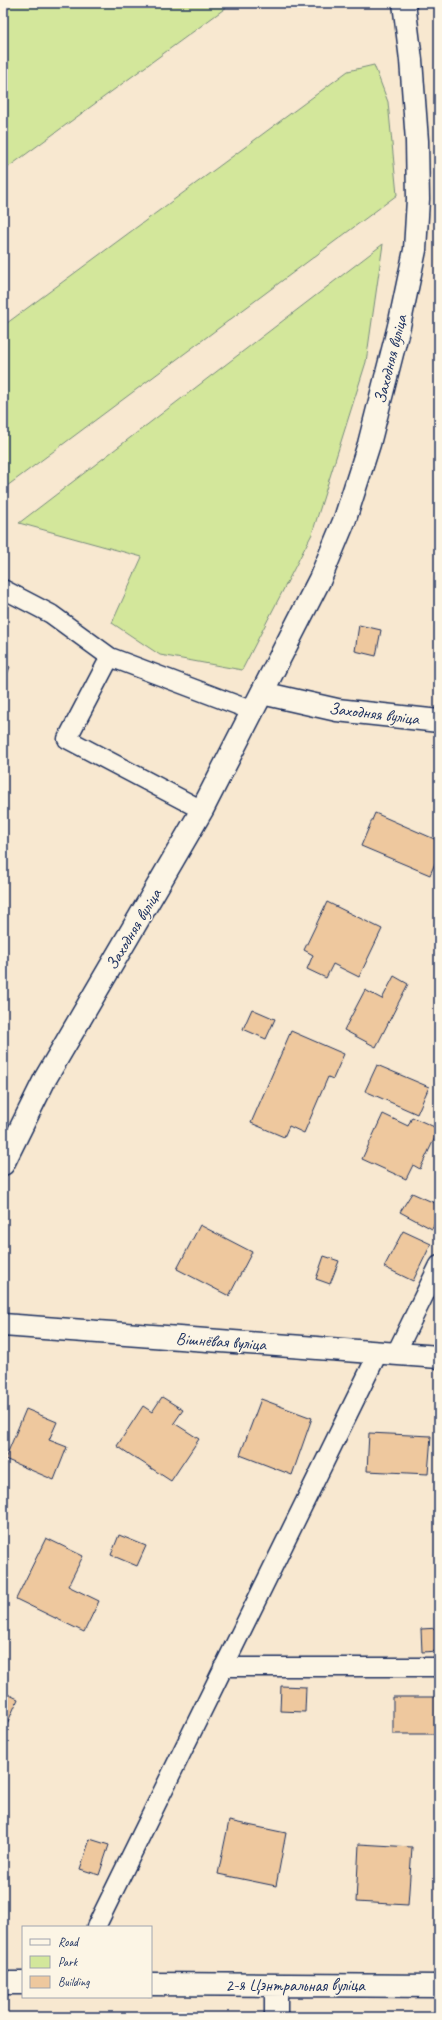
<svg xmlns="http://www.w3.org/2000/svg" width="442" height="2020" font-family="Caveat,sans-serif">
	<rect width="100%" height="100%" fill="#f8e8d0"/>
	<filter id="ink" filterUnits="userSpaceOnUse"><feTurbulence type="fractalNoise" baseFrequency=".025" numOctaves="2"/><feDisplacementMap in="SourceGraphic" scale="8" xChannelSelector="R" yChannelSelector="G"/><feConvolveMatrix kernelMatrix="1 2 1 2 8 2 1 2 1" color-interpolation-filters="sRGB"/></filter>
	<g filter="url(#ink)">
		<path fill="#d3e79b" stroke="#778b7c" d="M3,3H231V4L3,171Z
			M374,65L388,102L397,195L3,489V326L348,71Z
			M383,244L366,362L312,534L242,670L160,655L112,623L142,557L19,523Z"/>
		<path fill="#eec89e" stroke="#1b2f5e" d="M359,625L381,630L376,656L355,651Z
			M439,630V660H435Z
			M3,664L10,667L3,684Z
			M375,813L439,841V854L430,875L361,846Z
			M327,902L382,929L359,977L333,964L326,978L307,969L313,955L304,950Z
			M394,976L408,984L376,1047L344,1030L365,990L382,999Z
			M252,1009L275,1019L266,1039L243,1029Z
			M291,1031L344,1054L333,1079L328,1077L304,1133L289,1126L284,1137L251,1123Z
			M377,1065L429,1087L417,1114L365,1091Z
			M383,1114L408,1126L412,1117L439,1129L420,1169L413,1165L406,1179L362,1159Z
			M412,1193L439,1205V1215L432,1229L400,1212Z
			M200,1225L252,1252L229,1296L177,1269Z
			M403,1231L431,1244L413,1281L384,1267Z
			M324,1256L339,1261L330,1284L316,1279Z
			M162,1397L183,1410L174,1423L199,1439L171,1481L117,1446L143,1406L152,1412Z
			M261,1399L312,1418L292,1475L240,1455Z
			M26,1409L57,1422L49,1440L67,1447L54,1480L5,1459Z
			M369,1433L431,1436L428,1474L367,1471Z
			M119,1535L146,1546L137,1566L111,1555Z
			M46,1538L83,1556L68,1586L99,1601L84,1632L16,1599Z
			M439,1628V1651L422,1652L421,1629Z
			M281,1686L306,1687L305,1712L280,1711Z
			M3,1692L18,1699L3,1733Z
			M393,1697H439V1734H393Z
			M229,1821L286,1833L276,1886L218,1874Z
			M90,1839L109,1845L99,1875L80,1869Z
			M359,1844L412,1847L408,1905L356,1902Z"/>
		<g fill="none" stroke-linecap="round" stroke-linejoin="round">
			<defs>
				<path id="lane" d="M3,589L51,614L110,657L67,739L202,810
					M110,657L253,711
					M395,1355L439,1265
					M223,1667H439
					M96,1927L378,1353"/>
				<path id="street" d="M262,693L337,710L439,721
					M3,1164L45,1079L202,810L320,579L345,519L369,444L399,326L415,250L418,199L417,141L411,60L404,3
					M3,1325L439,1357
					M3,1983H23
					M151,1984L439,1986
					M276,2017V1985"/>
			</defs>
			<use href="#lane" stroke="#1b2f5e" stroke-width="21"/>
			<use href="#street" stroke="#1b2f5e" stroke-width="25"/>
			<use href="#lane" stroke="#fcf5e5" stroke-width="18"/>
			<use href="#street" stroke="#fcf5e5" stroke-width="22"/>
		</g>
	</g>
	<g text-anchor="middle" stroke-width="3" stroke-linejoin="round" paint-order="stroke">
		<g font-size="17" fill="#1b2f5e" stroke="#fcf5e5">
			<text transform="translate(390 359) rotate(-76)" y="6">Заходняя вуліца</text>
			<text transform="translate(374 713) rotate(7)" y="6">Заходняя вуліца</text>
			<text transform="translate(133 929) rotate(-59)" y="6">Заходняя вуліца</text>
			<text transform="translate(221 1341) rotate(4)" y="6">Вішнёвая вуліца</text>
			<text x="295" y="1991">2-я Цэнтральная вуліца</text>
		</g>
	</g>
	<rect width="442" height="2020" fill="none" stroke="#fcf5e5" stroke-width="16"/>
	<rect x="8" y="8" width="426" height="2004" fill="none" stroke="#1b2f5e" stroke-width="1.5" filter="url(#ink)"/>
	<rect x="22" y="1926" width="130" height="72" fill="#fcf5e5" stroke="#a2a6af"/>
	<rect x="30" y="1939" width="20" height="6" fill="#fcf5e5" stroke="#a2a6af"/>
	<text x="58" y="1946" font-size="12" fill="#1b2f5e">Road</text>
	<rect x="30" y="1956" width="20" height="12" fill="#d3e79b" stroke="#a2a6af"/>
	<text x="58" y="1966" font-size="12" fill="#1b2f5e">Park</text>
	<rect x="30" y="1976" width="20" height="12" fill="#eec89e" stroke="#a2a6af"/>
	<text x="58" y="1986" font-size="12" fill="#1b2f5e">Building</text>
</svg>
